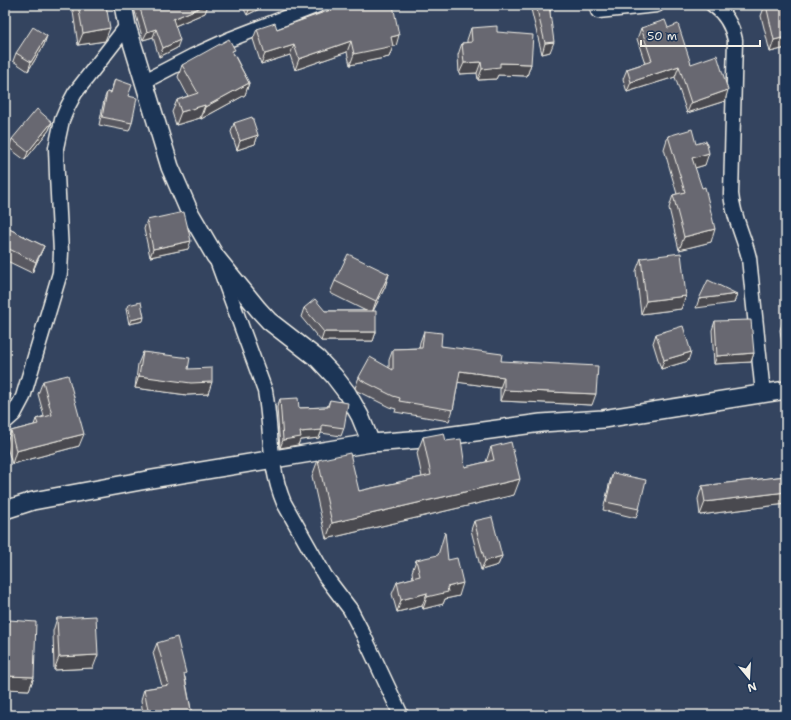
<svg xmlns="http://www.w3.org/2000/svg" width="791" height="720" font-family="'Shantell Sans',sans-serif">
	<rect width="100%" height="100%" fill="#34445f"/>
	<filter id="ink" filterUnits="userSpaceOnUse"><feTurbulence type="fractalNoise" baseFrequency=".025" numOctaves="2"/><feDisplacementMap in="SourceGraphic" scale="8" xChannelSelector="R" yChannelSelector="G"/><feConvolveMatrix kernelMatrix="1 2 1 2 8 2 1 2 1" color-interpolation-filters="sRGB"/></filter>
	<g filter="url(#ink)">
		<g fill="none" stroke-linecap="round" stroke-linejoin="round">
			<defs>
				<path id="minor" d="M713,5C726,14 732,25 735,40L731,194C733,217 744,236 749,258L763,394
					M598,11L657,5
					M143,82L193,56L228,40L318,5
					M218,263L265,391C272,430 268,465 284,503L325,576L350,609L363,634L401,715
					M5,422L14,414L23,397L60,273L61,252L57,175L56,148L62,120L68,106L75,93L127,26"/>
				<path id="tertiary" d="M123,5L127,26L170,167L190,213L215,256L258,309L269,321L318,359L334,376L347,393L360,416L371,443
					M5,510L33,501L152,479L371,443L424,439L541,423L603,419L786,390"/>
			</defs>
			<use href="#minor" stroke="#f4f1e8" stroke-width="17"/>
			<use href="#tertiary" stroke="#f4f1e8" stroke-width="20"/>
			<use href="#minor" stroke="#1d3557" stroke-width="14"/>
			<use href="#tertiary" stroke="#1d3557" stroke-width="17"/>
		</g>
		<path fill="#595961" stroke="#f4f1e8" d="M72,5H106L105,41L78,45Z
			M135,5H208L205,13L175,26L177,48L159,57L153,37L143,40L134,8Z
			M242,5H267L247,15Z
			M333,5H393L396,46H393L389,57L350,65L347,52L295,70L290,55L261,64L253,39L257,29H277L331,10Z
			M530,5H552L550,12V52L542,54Z
			M765,5H786V48L770,52L761,16Z
			M471,28L497,32L531,64L527,76L498,75L496,79L478,80L477,73L459,74L458,55L462,43H467V40Z
			M641,28H668L691,64L725,101L687,113L675,77L627,92L623,79L627,69L645,63L637,39Z
			M44,45L28,71L13,61L16,53Z
			M234,54L249,83L245,95L201,119L200,118L176,125L172,112L177,100L188,96L178,77L182,65Z
			M115,79L128,96L132,123L129,131L99,125L104,100L107,92L110,93Z
			M52,122L49,130L25,160L9,148L12,139Z
			M234,123L258,135L255,144L237,150L231,132Z
			M668,136L696,144L705,165L695,168L711,242L679,250L669,208L673,195L677,194L664,149Z
			M147,220L188,249L150,257L144,229Z
			M5,227L44,246L39,257L32,273L5,260Z
			M641,258L686,296L681,309L641,314L636,271Z
			M389,274L385,287L373,311L376,332L373,341H321L301,317L304,308L325,311H366L330,293L335,281Z
			M128,305L143,321L129,324L126,309Z
			M784,318H786V350H783L780,330Z
			M715,321L754,353L751,362L714,364L712,330Z
			M424,331L441,346L501,361L592,405L500,401V388L458,382L453,410L449,421L395,412L396,409L389,407L357,391L355,388L359,377L389,368V360L393,349L419,348L420,342Z
			M656,334L688,361L661,369L653,343Z
			M143,352L188,369L208,394L187,395L135,388L138,364Z
			M43,381L79,446L12,464L6,444L11,431L34,425L36,419L44,416L38,394Z
			M280,399L299,408L327,407L330,400L344,428L341,436L321,433L319,438L300,440L298,445L280,448L277,407Z
			M423,437L446,441L465,467L486,462L491,447L514,495L326,539L312,476L318,460L359,491L422,477L417,453Z
			M613,473L639,509L636,518L603,510L610,481Z
			M786,476V504L700,515L698,499L702,486Z
			M474,521L502,556L498,565L481,570L471,530Z
			M416,560H448L459,596L445,599L443,604L423,609L422,606L397,612L392,594L397,582L413,578L412,572Z
			M57,618L93,668L54,670L53,631Z
			M9,620L34,677L29,690L5,689V630Z
			M157,643L185,677L192,715H143L141,700L144,689L162,686L153,653Z"/>
		<path fill="#49494f" stroke="#f4f1e8" d="M206,5H208L205,13L170,28L173,19Z
			M251,5H267L247,15Z
			M548,5H552L550,12Z
			M110,28L105,41L78,45L83,33Z
			M156,29L153,37L143,40L147,32Z
			M399,35L396,46H393L389,57L350,65L354,54L391,37Z
			M47,36L44,45L28,71L31,62Z
			M786,37V48L770,52L774,40Z
			M180,40L177,48L159,57L163,48Z
			M351,41L347,52L295,70L299,59Z
			M554,42L550,52L542,54L545,43Z
			M294,45L290,55L261,64L265,54Z
			M481,62L477,73L459,74L464,63Z
			M500,63L531,64L527,76L498,75L496,79L478,80L482,69Z
			M679,66L675,77L627,92L631,82Z
			M249,83L245,95L201,119L205,107Z
			M728,90L725,101L687,113L691,103Z
			M205,105L200,118L176,125L181,112Z
			M52,122L49,130L25,160L28,152Z
			M258,135L255,144L237,150L240,141Z
			M709,153L705,165L688,170L692,158Z
			M715,229L711,242L679,250L684,237Z
			M191,241L188,249L150,257L153,249Z
			M44,246L39,257L32,273L36,262Z
			M389,274L385,287L372,313L376,301Z
			M737,294L734,303L696,308L699,299Z
			M686,296L681,309L641,314L646,301Z
			M144,317L143,321L129,324L131,320Z
			M324,332H376L373,341H321Z
			M786,341V350H783Z
			M691,352L688,361L661,369L664,360Z
			M754,353L751,362L714,364L717,356Z
			M460,371L504,377L500,388L456,382Z
			M139,376L212,382L208,394L187,395L135,388Z
			M504,390L596,394L592,405L500,401Z
			M11,394L10,398L5,404V402Z
			M322,430L319,438L300,440L298,445L280,448L283,440L300,432Z
			M84,434L79,446L12,464L16,451Z
			M520,479L514,495L326,539L332,523Z
			M786,492V504L700,515L705,502Z
			M502,556L498,565L481,570L485,561Z
			M463,583L459,596L445,599L443,604L423,609L427,597L447,587Z
			M427,593L422,606L397,612L401,600Z
			M98,655L93,668L54,670L59,657Z
			M6,676L34,677L29,690L5,689V678Z"/>
		<path fill="#686871" stroke="#f4f1e8" d="M78,5H106L110,28L83,33Z
			M139,5H206L173,19L180,40L163,48L156,29L147,32Z
			M336,5H393L399,35L391,37L393,46L354,54L351,41L299,59L294,45L265,54L257,29L275,23L277,29L336,8Z
			M536,5H549L554,42L545,43Z
			M766,5H786V37L774,40Z
			M665,20L668,28L678,24L691,64L717,55L728,90L691,103L679,66L631,82L627,69L652,61L641,28Z
			M497,26V32L533,35L531,64L500,63V67L482,69L481,62L464,63L462,43L472,42L471,28Z
			M33,27L47,36L31,62L16,53Z
			M229,39L235,50L232,51L249,83L205,107V105L181,112L177,100L198,93L182,65Z
			M115,79L132,85L128,96L137,98L132,123L102,117L107,92L111,93Z
			M37,109L52,122L28,152L12,139Z
			M252,117L258,135L240,141L234,123Z
			M692,129L696,144L706,141L709,153L692,158L702,188L705,187L715,229L684,237L673,195L685,192L668,136Z
			M184,212L191,241L153,249L147,220Z
			M5,227L44,246L36,262L7,248L5,252Z
			M681,253L686,296L646,301L641,258Z
			M348,254L389,274L376,301L335,281Z
			M708,280L737,294L699,299Z
			M315,299L325,311H376V332H324L304,308Z
			M141,302L144,317L131,320L128,305Z
			M784,318H786V333Z
			M751,320L754,353L717,356L715,321Z
			M5,326L8,327L5,335Z
			M683,326L691,352L664,360L656,334Z
			M424,331L442,333L441,346L502,354L501,361L598,366L596,394L504,390V377L460,371L453,410L399,401L400,398L393,396L361,380L359,377L370,357L393,370V349L422,348Z
			M143,352L190,358L188,369L212,368V382L191,383L139,376Z
			M68,375L84,434L16,451L11,431L38,424L36,419L52,415L43,381Z
			M5,389L11,394L5,402Z
			M298,398L299,408L328,407L330,400L348,403L344,428L322,425V430L300,432L301,437L283,440L280,399Z
			M444,433L446,441L461,439L465,467L494,460L491,447L511,442L520,479L332,523L318,460L350,453L359,491L431,475L423,437Z
			M5,470L7,471L5,475Z
			M613,473L646,480L639,509L606,502Z
			M786,476V492L705,502L702,486Z
			M492,517L502,556L485,561L474,521Z
			M445,532L448,560L457,558L463,583L447,587L448,592L427,597V593L401,600L397,582L420,576L416,560L438,555Z
			M96,616L98,655L59,657L57,618Z
			M9,620L36,622L34,677L6,676Z
			M177,637L186,673L184,674L192,715H149L144,689L169,685L157,643Z"/>
	</g>
	<rect width="791" height="720" fill="none" stroke="#1d3557" stroke-width="20"/>
	<rect x="10" y="10" width="771" height="700" fill="none" stroke="#f4f1e8" stroke-width="1.5" filter="url(#ink)"/>
	<g transform="translate(749 678) rotate(162)" stroke="#1d3557" stroke-width="3" paint-order="stroke">
	<path d="M0-3L7 15L0 10L-7 15Z" fill="#f4f1e8"/>
	<text y="-6" font-size="11" font-weight="bold" text-anchor="middle" fill="#f4f1e8">N</text>
	</g>
	<path d="M641 40v6h119v-6" fill="none" stroke="#f4f1e8" stroke-width="2"/>
	<text x="647" y="40" font-size="12" fill="#f4f1e8" stroke="#1d3557" stroke-width="3" paint-order="stroke">50 m</text>
</svg>
